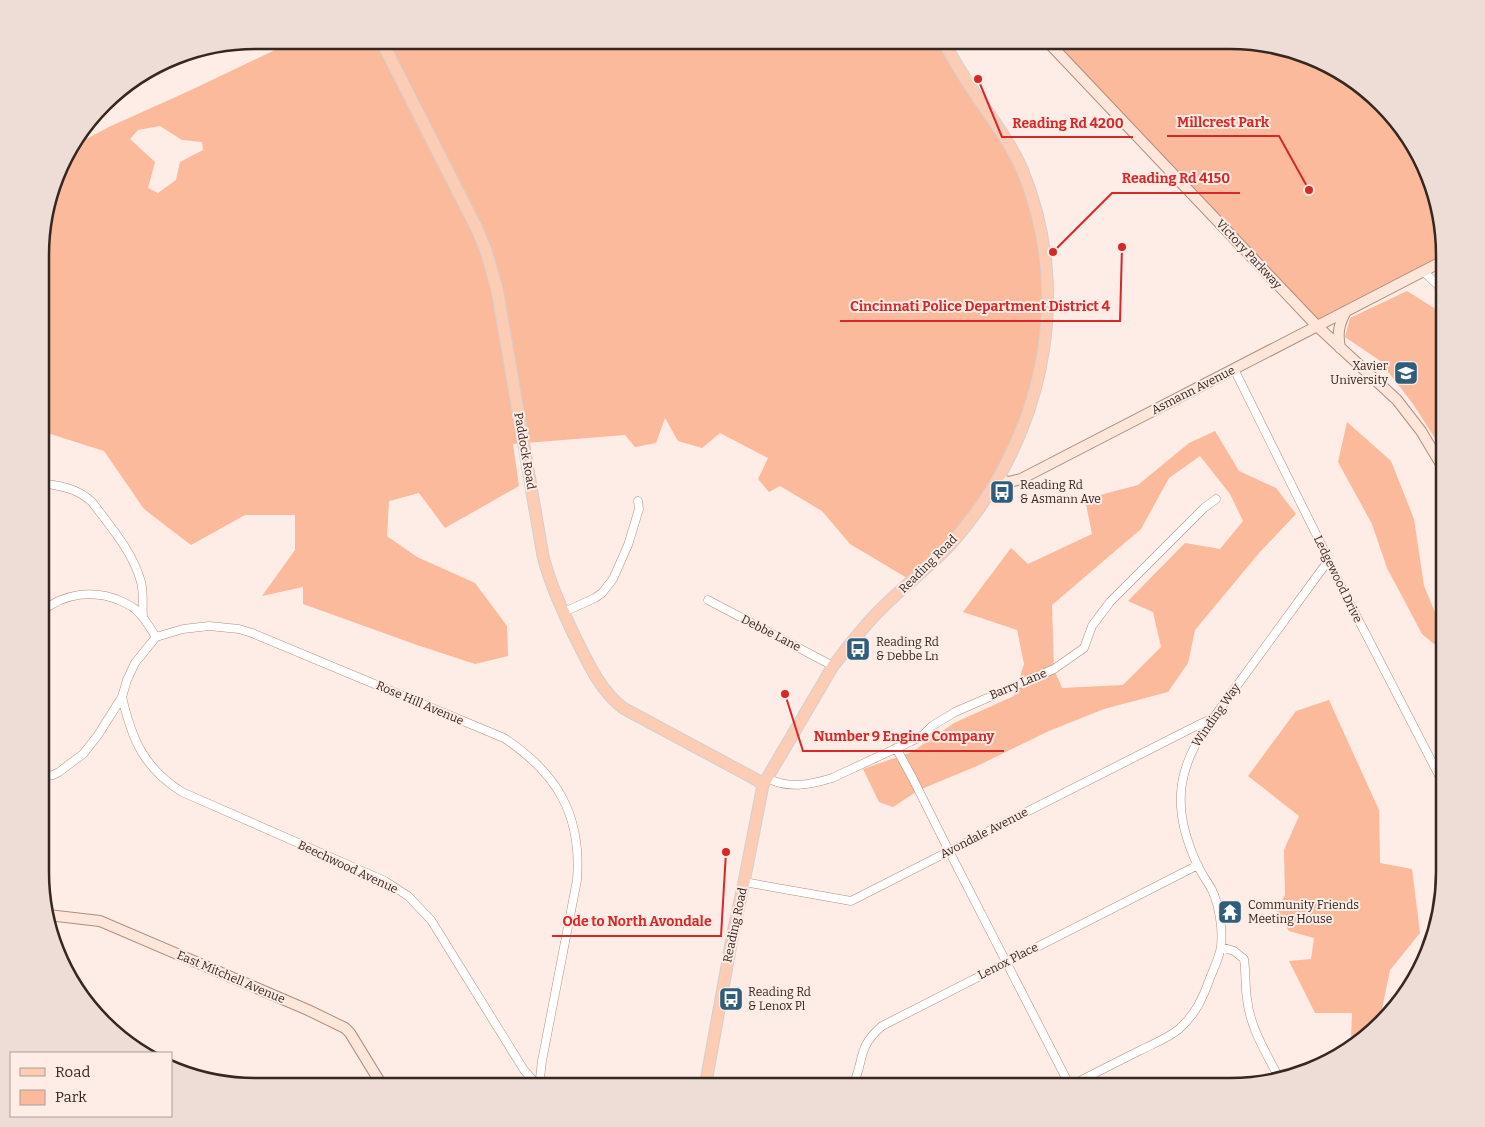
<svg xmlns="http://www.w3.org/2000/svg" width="1485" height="1127" font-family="Bitter,serif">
	<rect width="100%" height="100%" fill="#fdede6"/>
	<path fill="#faba9b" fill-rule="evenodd" d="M296,40H943L1022,168L1047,281L1043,359L998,480L912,581L850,544L822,511L780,486L769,492L758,479L768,458L720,433L702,448L678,441L665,418L656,443L635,447L625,435L513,444L519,486L445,528L419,493L389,501L387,536L417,557L475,583L507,626L508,656L475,664L417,645L303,604V587L262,596L295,550V515H245L191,545L144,509L104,451L41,431L42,226L69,148L111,126L189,91ZM160,126L182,140L202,142L203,150L180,162L176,180L158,193L148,188L155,162L130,139L138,130Z
		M1046,40H1244L1312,56L1372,93L1423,160L1445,254V260L1317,326Z
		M1407,291L1445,315V454L1413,404L1379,360L1345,337L1350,318Z
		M1347,422L1391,461L1414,519L1424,586L1445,636V653L1422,634L1387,568L1372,524L1338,462Z
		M1215,431L1239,471L1276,488L1296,514L1259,553L1195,630L1188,663L1168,692L1104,709L1049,731L977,766L919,790L893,807L879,802L863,769L912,752L954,723L1014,696L1024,664L1017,630L963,612L1011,548L1028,564L1092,534L1085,499L1138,485L1189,443ZM1200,456L1230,494L1243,521L1220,549L1185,543L1128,601L1153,612L1161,647L1123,685L1062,688L1054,669L1052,605L1141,529L1169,478Z
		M1329,700L1379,810L1380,863L1412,869L1420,933L1390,970L1379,1024L1347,1048L1351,1041L1352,1013H1315L1289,961L1311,959L1314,938L1289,931L1276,910L1285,895L1284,850L1299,816L1248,776L1296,711Z"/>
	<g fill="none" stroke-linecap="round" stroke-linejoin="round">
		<defs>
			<path id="street" d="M1423,271L1445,292
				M1234,369L1323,548L1328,561L1445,787
				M41,483C61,486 77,488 92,502C110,526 133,552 141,582C144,593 142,605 143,617
				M708,600L833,666
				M41,612C64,593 94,589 121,601C126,604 131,605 135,609C144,617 150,627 156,637
				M564,612L595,598L602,593L613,579L628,545L639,509L638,501
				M122,697C132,740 144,768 182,792L385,881L408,896L431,920L524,1070L539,1087
				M896,748L912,777L949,851L1070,1086
				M41,777L53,775L59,772L83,754L98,735L122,697L127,680L135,663L156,637L183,629L209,626L239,629L252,633L504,738C557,773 582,815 577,880L542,1061L539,1087
				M767,778C788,789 810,785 832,778L912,741L923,735L932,726L955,712L1054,669L1084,648L1092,626L1110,602L1204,508L1216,499
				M744,882L851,901L1198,725L1212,719
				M1221,947L1234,951L1244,959C1246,973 1245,986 1247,999C1250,1027 1265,1051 1278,1076
				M171,1067L187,1074
				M852,1087C865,1061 856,1048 882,1026L1198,865
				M1068,1087C1091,1075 1115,1063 1139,1051C1152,1044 1167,1039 1179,1029C1195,1015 1203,998 1210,978C1214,968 1220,956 1221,946C1223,929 1219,905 1212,890C1207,881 1201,873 1197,864C1174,814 1174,774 1206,728L1328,561"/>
			<path id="secondary" d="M1046,40L1317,326L1397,400L1421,431L1445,471
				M1340,348C1337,333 1339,324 1346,311
				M998,480L1009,482L1021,479L1445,260
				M48,915L100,921L308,1010L345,1028L350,1033L383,1087"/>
			<path id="primary" d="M381,40L477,229L486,251L497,289L543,556C550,584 562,609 574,635C587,661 599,689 623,708L757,780L763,785
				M705,1087L733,933L744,882L763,785L833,666C849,646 864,625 882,608C904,586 928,568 949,546C1041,444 1076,299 1022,169C1011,144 994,121 978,98C966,80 953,60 943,40"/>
		</defs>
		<use href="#street" stroke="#b28e7d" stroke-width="9"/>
		<use href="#secondary" stroke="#b28e7d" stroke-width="12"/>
		<use href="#primary" stroke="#d3cfce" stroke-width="13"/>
		<use href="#street" stroke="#fff" stroke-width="8"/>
		<use href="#secondary" stroke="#fee6da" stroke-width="10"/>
		<use href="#primary" stroke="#fcccb5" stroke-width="11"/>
	</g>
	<defs>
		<symbol id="university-square" viewBox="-11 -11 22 22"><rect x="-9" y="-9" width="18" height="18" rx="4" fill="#2f5e7d" stroke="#fdede6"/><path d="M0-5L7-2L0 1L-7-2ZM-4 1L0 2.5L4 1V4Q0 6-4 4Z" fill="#fff"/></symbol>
		<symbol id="bus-square" viewBox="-11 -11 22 22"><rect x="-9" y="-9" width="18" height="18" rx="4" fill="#2f5e7d" stroke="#fdede6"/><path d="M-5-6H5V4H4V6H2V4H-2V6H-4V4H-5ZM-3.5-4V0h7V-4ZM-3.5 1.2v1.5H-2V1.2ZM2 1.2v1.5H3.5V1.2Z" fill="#fff"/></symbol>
		<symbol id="temple-square" viewBox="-11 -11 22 22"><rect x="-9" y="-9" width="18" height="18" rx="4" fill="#2f5e7d" stroke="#fdede6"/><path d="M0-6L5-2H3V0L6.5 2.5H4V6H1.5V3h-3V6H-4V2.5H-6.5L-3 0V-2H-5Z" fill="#fff"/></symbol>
	</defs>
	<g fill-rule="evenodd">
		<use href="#university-square" x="1392" y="359" width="28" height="28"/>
		<use href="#bus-square" x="988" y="478" width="28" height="28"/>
		<use href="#bus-square" x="844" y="635" width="28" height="28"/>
		<use href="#temple-square" x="1216" y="898" width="28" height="28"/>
		<use href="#bus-square" x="717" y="985" width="28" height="28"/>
	</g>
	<g text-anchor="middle" stroke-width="4" stroke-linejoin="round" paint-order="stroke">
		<g font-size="12" fill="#362720" stroke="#fdede6">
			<text transform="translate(1249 254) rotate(47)" y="4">Victory Parkway</text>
			<text transform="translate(1193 390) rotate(-27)" y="4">Asmann Avenue</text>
			<text transform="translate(525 451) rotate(80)" y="4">Paddock Road</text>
			<text transform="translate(928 564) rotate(-45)" y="4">Reading Road</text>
			<text transform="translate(1338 579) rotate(64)" y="4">Ledgewood Drive</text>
			<text transform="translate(771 633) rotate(27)" y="4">Debbe Lane</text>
			<text transform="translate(1018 684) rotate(-23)" y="4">Barry Lane</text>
			<text transform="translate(420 703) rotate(23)" y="4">Rose Hill Avenue</text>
			<text transform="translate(1216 715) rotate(-55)" y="4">Winding Way</text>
			<text transform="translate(984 833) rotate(-27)" y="4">Avondale Avenue</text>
			<text transform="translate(348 867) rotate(25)" y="4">Beechwood Avenue</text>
			<text transform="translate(735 925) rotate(-78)" y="4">Reading Road</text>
			<text transform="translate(1008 961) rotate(-27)" y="4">Lenox Place</text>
			<text transform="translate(231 977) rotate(23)" y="4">East Mitchell Avenue</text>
		</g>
		<g font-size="12" fill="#362720" stroke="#fdede6" text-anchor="start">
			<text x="1388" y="370" text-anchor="end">Xavier<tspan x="1388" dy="14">University</tspan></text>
			<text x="1020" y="489">Reading Rd<tspan x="1020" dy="14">&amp; Asmann Ave</tspan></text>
			<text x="876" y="646">Reading Rd<tspan x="876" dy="14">&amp; Debbe Ln</tspan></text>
			<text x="1248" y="909">Community Friends<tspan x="1248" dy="14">Meeting House</tspan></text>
			<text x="748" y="996">Reading Rd<tspan x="748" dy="14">&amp; Lenox Pl</tspan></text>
		</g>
	</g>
	<path d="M0 0H1485V1127H0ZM255 49H1230A206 206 0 0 1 1436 255V872A206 206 0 0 1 1230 1078H255A206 206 0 0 1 49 872V255A206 206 0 0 1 255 49Z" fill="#edddd6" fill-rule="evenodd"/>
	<path fill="none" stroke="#362720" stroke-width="2.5" d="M255 49H1230A206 206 0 0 1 1436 255V872A206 206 0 0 1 1230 1078H255A206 206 0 0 1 49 872V255A206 206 0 0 1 255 49Z"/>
	<path fill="none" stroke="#d62828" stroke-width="2" d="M1309 190L1279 136H1167M978 79L1002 137H1133M1053 252L1112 193H1240M1122 247L1120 321H840M785 694L803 751H1004M726 852L721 936H552"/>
	<g fill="#d62828" stroke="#fdede6" stroke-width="2">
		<circle cx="1309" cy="190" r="5"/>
		<circle cx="978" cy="79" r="5"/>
		<circle cx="1053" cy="252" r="5"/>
		<circle cx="1122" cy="247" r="5"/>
		<circle cx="785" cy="694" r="5"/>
		<circle cx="726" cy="852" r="5"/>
	</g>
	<g font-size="14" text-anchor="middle" font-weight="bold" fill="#d62828" stroke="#fdede6" stroke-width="4" stroke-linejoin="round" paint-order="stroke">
		<text x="1223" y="127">Millcrest Park</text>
		<text x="1068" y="128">Reading Rd 4200</text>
		<text x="1176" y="183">Reading Rd 4150</text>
		<text x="980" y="311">Cincinnati Police Department District 4</text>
		<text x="904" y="741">Number 9 Engine Company</text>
		<text x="637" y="926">Ode to North Avondale</text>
	</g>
	<rect x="10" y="1052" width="162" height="65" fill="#fdede6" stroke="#ad9e97"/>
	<rect x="20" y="1068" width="25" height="8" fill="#fcccb5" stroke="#ad9e97"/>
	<text x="55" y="1077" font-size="15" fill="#362720">Road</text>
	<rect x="20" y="1090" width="25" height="15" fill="#faba9b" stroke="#ad9e97"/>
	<text x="55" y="1102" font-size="15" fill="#362720">Park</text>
</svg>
